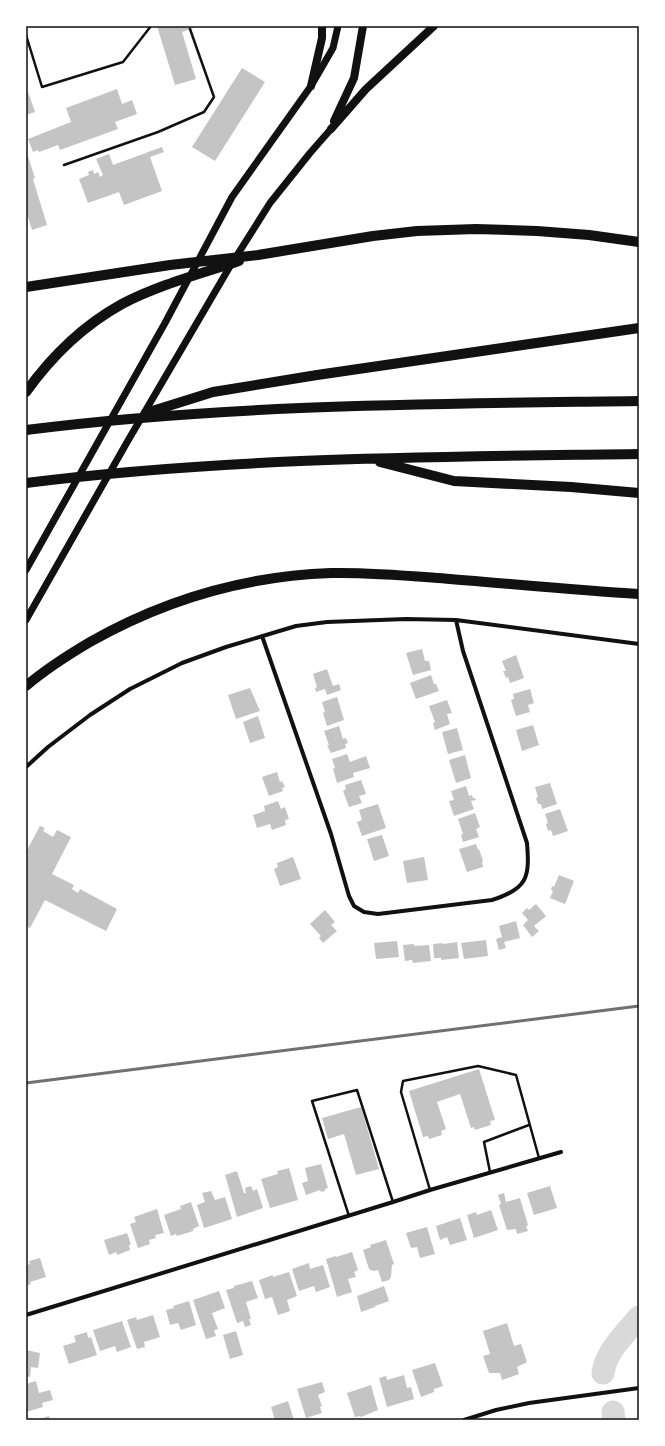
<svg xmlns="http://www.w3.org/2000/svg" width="665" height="1446" font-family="'PT Sans Narrow',sans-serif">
	<rect width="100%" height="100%" fill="#fff"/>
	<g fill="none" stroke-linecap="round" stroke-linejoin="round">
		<path stroke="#d9d9d9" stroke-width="23" d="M603,1373C606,1351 625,1334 639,1317
			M613,1412L614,1420"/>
	</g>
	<path fill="#c4c4c4" d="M157,26H199L182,32L196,79L175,85Z
		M242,68L265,82L215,161L192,147Z
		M26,89H27L35,112L26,115Z
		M117,89L122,104L132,100L137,114L115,122L118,129L60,150L58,145L39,152L38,150L33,152L28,139L71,122L66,108Z
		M162,147L164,152L150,157L162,191L124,205L119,192L88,203L79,179L89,175L88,172L93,170L94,174L98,172L100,177L103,175L96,159L109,154L113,165Z
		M26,150L35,178L33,179L47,225L32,230L26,211Z
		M422,649L425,661H429L431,670L413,675L406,653Z
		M516,655L524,678L510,683L508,677L506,678L503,671H506L502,661Z
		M327,669L333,686L339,684L341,690L327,695L325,689L316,692L315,688L317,687L313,674Z
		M431,675L434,684H436L439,691L416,699L410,683Z
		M250,688L260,711L236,719L228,695Z
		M530,689L534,703L528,705L530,712L516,716L511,700L514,699L513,694Z
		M337,697L344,720L327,726L323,713L325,712L322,702Z
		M447,700L452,713L447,714L450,724L435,730L433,723L435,722L429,706Z
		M258,716L265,738L250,743L243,722Z
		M533,725L539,745L522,751L516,730Z
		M339,726L343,739L346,738L348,743L345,744L346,748L331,753L327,745H329L324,731Z
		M457,728L463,750L448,754L442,732Z
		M347,754L350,762L366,756L370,768L353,773L354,777L337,783L333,769L335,768L332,759Z
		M465,755L471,778L456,783L449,760Z
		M277,772L280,782L282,781L285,787L282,788L283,791L269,796L262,777Z
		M361,780L366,794L359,796L362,803L349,807L343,791L346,789L345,785Z
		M550,783L557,804L542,809L541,804H538L536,798L538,797L535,787Z
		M466,786L469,796L472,795L473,798H475L476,800L471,801L474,809L454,816L449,801L454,800L451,791Z
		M278,801L281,809L285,807L289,819L285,820L286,825L272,830L270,824L257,828L253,815L265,811L264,806Z
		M378,804L386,828L362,836L357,822L362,820L359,810Z
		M560,809L568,831L553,836L551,830L548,831L546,824L548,823L545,814Z
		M475,813L480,827L476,829L479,837L463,842L461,835L463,834L458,819Z
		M40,826L45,828L43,831L53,837L57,830L71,837L52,874L74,885L72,889L78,893L80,889L117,909L106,931L45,900L30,928L26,926V852Z
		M382,835L389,856L374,861L367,839Z
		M476,844L478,850L479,849L483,861L482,862L483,867L467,872L459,849Z
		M293,857L301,879L280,886L274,869L278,867L277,863Z
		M424,857L428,880L407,883L403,861Z
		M559,875L574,881L565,904L550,898L553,891L551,890L552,886L554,887Z
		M536,904L546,916L534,926L539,931L532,937L523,925L528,920L522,913L527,908L529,910Z
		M325,910L335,922L331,925L337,931L323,943L319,938L321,936L310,924Z
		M516,921L520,938L504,942L506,948L499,950L496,939L502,937L499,926Z
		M486,940L488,956L464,959L461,943Z
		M397,941L399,957L376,959L374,943Z
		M457,942L459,958L441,960V958H434L433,944L443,943V944Z
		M414,944V946L429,945L431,961L413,963L412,960L405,961L403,945Z
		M479,1069L495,1120L490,1121L491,1125L475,1130L474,1127L471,1128L460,1094L437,1102L446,1129L441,1131L442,1135L429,1139L428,1136L423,1137L409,1091Z
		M361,1107L379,1169L356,1175L344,1134L328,1139L322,1118Z
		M321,1164L328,1188L325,1189V1191L321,1192L320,1190L306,1195L302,1183L308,1181L305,1168Z
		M289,1168L298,1200L270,1208L261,1179L278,1174L277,1171Z
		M237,1171L244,1193H246L245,1188L251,1186L253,1191L257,1189L263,1208L237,1217L225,1175Z
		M550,1186L557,1208L534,1215L527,1193Z
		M211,1191L215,1200L225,1197L232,1219L204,1228L197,1205L205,1202L202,1193Z
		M504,1193L506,1202L520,1198L528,1225L526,1226L528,1231L517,1234L516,1229L507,1230L499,1205L501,1204L498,1195Z
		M191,1202L199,1226L193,1229V1231L177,1236L176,1234L171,1236L164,1215L181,1209L180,1206Z
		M157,1209L164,1233L155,1235L156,1238L149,1240L150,1244L138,1248L130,1224L136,1222L134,1217Z
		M491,1210L498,1230L474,1238L467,1215L476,1212L477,1215Z
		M460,1218L467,1240L450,1245L447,1237L440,1240L436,1226Z
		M427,1227L435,1254L420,1258L417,1247L411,1248L406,1233Z
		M127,1233L131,1244L129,1245L130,1250L117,1255L116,1252L109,1255L104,1240Z
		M386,1240L394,1264L392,1265L391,1277L389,1280L382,1282L378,1270L373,1271L369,1269L363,1250L371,1247L370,1245Z
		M352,1252L358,1270L354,1272L356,1277L348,1279L352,1292L337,1297L326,1259L336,1256V1257Z
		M40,1258L46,1277L30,1282L31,1284L26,1286V1265L30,1264L29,1261Z
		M309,1263L310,1269L323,1265L330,1287L316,1292L314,1286L299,1291L292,1269Z
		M289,1272L297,1296L287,1300L290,1311L278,1315L272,1297L265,1299L259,1280L273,1275V1277Z
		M252,1281L258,1298L246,1302L251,1319H249L251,1325L245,1327L243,1321L237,1323L226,1290L234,1288V1286Z
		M384,1286L389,1301L375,1306V1307L361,1312L357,1296Z
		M219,1291L225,1308L212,1313L218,1329L214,1330L216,1336L206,1339L193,1300Z
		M189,1301L196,1325L181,1330L178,1323L170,1325L166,1310L174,1308L173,1306Z
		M153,1315L160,1337L144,1342L145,1347L137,1349L127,1320L136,1317L137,1320Z
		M122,1321L131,1347L117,1352L115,1346L100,1351L93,1330Z
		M507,1323L514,1346L521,1344L527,1362L517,1367L519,1374L502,1380L500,1373H489L483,1356L490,1354L483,1331Z
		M236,1331L243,1355L230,1359L223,1335Z
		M87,1332L88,1338L91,1337L97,1355L69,1364L63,1346L76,1342L74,1336Z
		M26,1350L40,1353L38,1368L31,1367L30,1377L26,1376Z
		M435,1363L443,1386L434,1389V1392L421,1397L412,1370Z
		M404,1375L407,1388L411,1387L414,1399L387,1407L379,1378L386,1376L387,1380Z
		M36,1381L39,1393L50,1390L53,1400L42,1403L43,1407L26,1412V1384Z
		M322,1382L325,1392L318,1395L322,1406L320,1407L322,1413L306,1418L297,1389Z
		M371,1385L378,1410L361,1417L360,1416L355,1417L347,1393Z
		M288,1401L294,1420H275L271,1407Z
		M49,1416L50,1420H36Z"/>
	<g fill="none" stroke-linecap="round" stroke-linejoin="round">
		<path stroke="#111" stroke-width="2.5" d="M26,35L42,87L123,62L151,26
			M64,165L158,132L204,112L214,97L190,29
			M490,1172L484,1142L529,1125
			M430,1190L401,1092L403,1081L478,1066L516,1075L539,1158
			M349,1216L312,1101L357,1090L393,1202"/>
		<path stroke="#111" stroke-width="4" d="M262,636L331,834L349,896L354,906L364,912L378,914L492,900C527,889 530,878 527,843L463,651L456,620
			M26,767L48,747L90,715L130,689L182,663L226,647L296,626L327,622L406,619L456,620L639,644
			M26,1315L393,1202L430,1190L561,1152
			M464,1420L496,1410L529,1403L639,1388"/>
		<path stroke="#111" stroke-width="7" d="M26,570L165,323L232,197L311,86L333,48L338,26
			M26,620L126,444L229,268L270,203L310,153L331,129"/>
		<path stroke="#111" stroke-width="8" d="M311,86L322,38V26
			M334,121L354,78L363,26
			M331,129L366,89L434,26"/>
		<path stroke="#111" stroke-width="10" d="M26,287L170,265L258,255L373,236L417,231L476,229L537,231L589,235L639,242
			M26,392C51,357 84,325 122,304C158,285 200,274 239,261
			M146,413L213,392L317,375L639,328
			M26,430C230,404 434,404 639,401
			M380,462L454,481L571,487L639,493
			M26,483C230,457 434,457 639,454
			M26,686C46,669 68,655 90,642C164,600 246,576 331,573C371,572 411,576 450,579C513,584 576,590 639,594"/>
		<path stroke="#707070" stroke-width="3" d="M26,1083L639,1006"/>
	</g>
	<rect width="665" height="1446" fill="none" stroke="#ffffff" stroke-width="54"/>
	<rect x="27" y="27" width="611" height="1392" fill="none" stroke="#111" stroke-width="1.5"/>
</svg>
